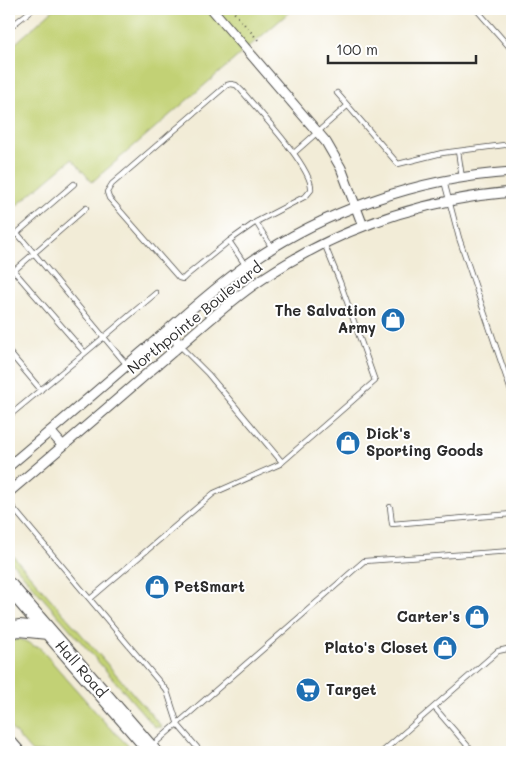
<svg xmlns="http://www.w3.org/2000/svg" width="521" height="761" font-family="Mali,sans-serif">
	<rect width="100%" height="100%" fill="#fff"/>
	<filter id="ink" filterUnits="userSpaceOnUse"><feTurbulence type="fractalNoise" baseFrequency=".02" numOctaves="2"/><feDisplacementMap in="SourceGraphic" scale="10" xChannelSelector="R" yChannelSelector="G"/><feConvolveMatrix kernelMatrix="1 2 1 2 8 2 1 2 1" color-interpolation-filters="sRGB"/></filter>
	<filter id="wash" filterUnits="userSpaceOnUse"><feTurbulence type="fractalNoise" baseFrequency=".0096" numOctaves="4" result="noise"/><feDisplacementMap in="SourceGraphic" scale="20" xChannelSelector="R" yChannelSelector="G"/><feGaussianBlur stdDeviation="1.12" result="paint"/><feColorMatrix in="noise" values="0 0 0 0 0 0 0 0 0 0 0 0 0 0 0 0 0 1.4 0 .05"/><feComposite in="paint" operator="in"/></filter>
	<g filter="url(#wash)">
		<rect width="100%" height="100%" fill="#f2ecd7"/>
		<path fill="#c2d174" stroke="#767e50" d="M54,9H293L92,182L72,159L9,212V49Z
			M9,551L162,727H155L153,725L9,559Z
			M19,639L25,641L36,647L38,646L108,726L135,752H32L9,726V642Z"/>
	</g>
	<g filter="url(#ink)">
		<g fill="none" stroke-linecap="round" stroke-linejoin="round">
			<defs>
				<path id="lane" d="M476,9L512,50
					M9,28L33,9
					M231,84L236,85L241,90C256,108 314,169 311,190L306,196L256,222L229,241L186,276L183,279L179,278L109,198L107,192L112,184L227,85Z
					M337,93L398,164L442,153L512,144
					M458,151L462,178
					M294,153L347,106
					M444,181L459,238L512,394
					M256,222L272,248
					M17,233L74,184
					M9,239L17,233L127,365
					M229,241L246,266
					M9,275L86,208
					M180,346L208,374L282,462
					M9,352L41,390
					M85,353L156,293
					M9,416L85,353L14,271
					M9,503L167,691L178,725L201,752
					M390,507L392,524L512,514
					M90,599L214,493L280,464L375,381L340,282L324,243
					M434,707L473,752
					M153,745L364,561L512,551
					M382,752L498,651L512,648"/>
				<path id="street" d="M212,9L326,142L341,168L363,226
					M176,323C172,332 174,338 180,346
					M50,431L63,446
					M9,466C53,429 97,391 141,353C175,324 208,293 245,266C322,211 418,178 512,172
					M9,492C56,452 103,412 150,371C184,343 216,312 252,286C329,232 418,200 512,192"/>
				<path id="highway" d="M9,586L153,752
					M9,630L19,628L48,631
					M9,744L16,752"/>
			</defs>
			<use href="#lane" stroke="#494845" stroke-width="6"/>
			<use href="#street" stroke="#494845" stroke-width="11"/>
			<use href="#highway" stroke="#494845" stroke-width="18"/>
			<path stroke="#494845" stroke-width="2" stroke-dasharray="1 4" stroke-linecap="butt" d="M231,9L259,41"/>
			<use href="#lane" stroke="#fff" stroke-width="4.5"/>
			<use href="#street" stroke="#fff" stroke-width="9"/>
			<use href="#highway" stroke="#fff" stroke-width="16"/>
		</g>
	</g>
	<defs>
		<symbol id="shop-disc" viewBox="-11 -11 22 22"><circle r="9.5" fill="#1f6fb2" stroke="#fff"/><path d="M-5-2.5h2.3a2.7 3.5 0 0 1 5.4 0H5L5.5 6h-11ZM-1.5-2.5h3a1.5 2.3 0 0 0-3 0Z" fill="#fff"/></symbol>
		<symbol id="supermarket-disc" viewBox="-11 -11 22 22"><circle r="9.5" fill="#1f6fb2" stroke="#fff"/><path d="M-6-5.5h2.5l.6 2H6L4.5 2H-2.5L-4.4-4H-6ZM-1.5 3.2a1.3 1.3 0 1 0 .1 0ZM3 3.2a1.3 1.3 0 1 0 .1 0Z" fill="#fff"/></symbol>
	</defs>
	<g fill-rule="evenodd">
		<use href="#shop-disc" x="379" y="306" width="28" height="28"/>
		<use href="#shop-disc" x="334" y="429" width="28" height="28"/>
		<use href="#shop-disc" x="143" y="573" width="28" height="28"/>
		<use href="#shop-disc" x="463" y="603" width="28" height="28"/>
		<use href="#shop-disc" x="431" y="634" width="28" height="28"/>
		<use href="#supermarket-disc" x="294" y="676" width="28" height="28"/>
	</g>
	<g text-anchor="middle" stroke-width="4" stroke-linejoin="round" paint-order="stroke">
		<g font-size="15" font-weight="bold" fill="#2b2b2b" stroke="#fff" text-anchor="end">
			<text x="376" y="316">The Salvation<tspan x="376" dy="17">Army</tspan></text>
			<text x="366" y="439" text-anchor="start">Dick's<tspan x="366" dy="17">Sporting Goods</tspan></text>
			<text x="174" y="592" text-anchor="start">PetSmart</text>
			<text x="460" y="622">Carter's</text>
			<text x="428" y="653">Plato's Closet</text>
			<text x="326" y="695" text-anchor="start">Target</text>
		</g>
		<g font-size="15" fill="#2b2b2b" stroke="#fff">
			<text transform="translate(195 318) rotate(-39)" y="5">Northpointe Boulevard</text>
			<text transform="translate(81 669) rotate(49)" y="5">Hall Road</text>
		</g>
	</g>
	<rect width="521" height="761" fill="none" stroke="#fff" stroke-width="30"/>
	<path d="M328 55v8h148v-8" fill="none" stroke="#2b2b2b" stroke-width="2.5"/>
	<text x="336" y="55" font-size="15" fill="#2b2b2b" stroke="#ffffff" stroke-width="4" paint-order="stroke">100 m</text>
</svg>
